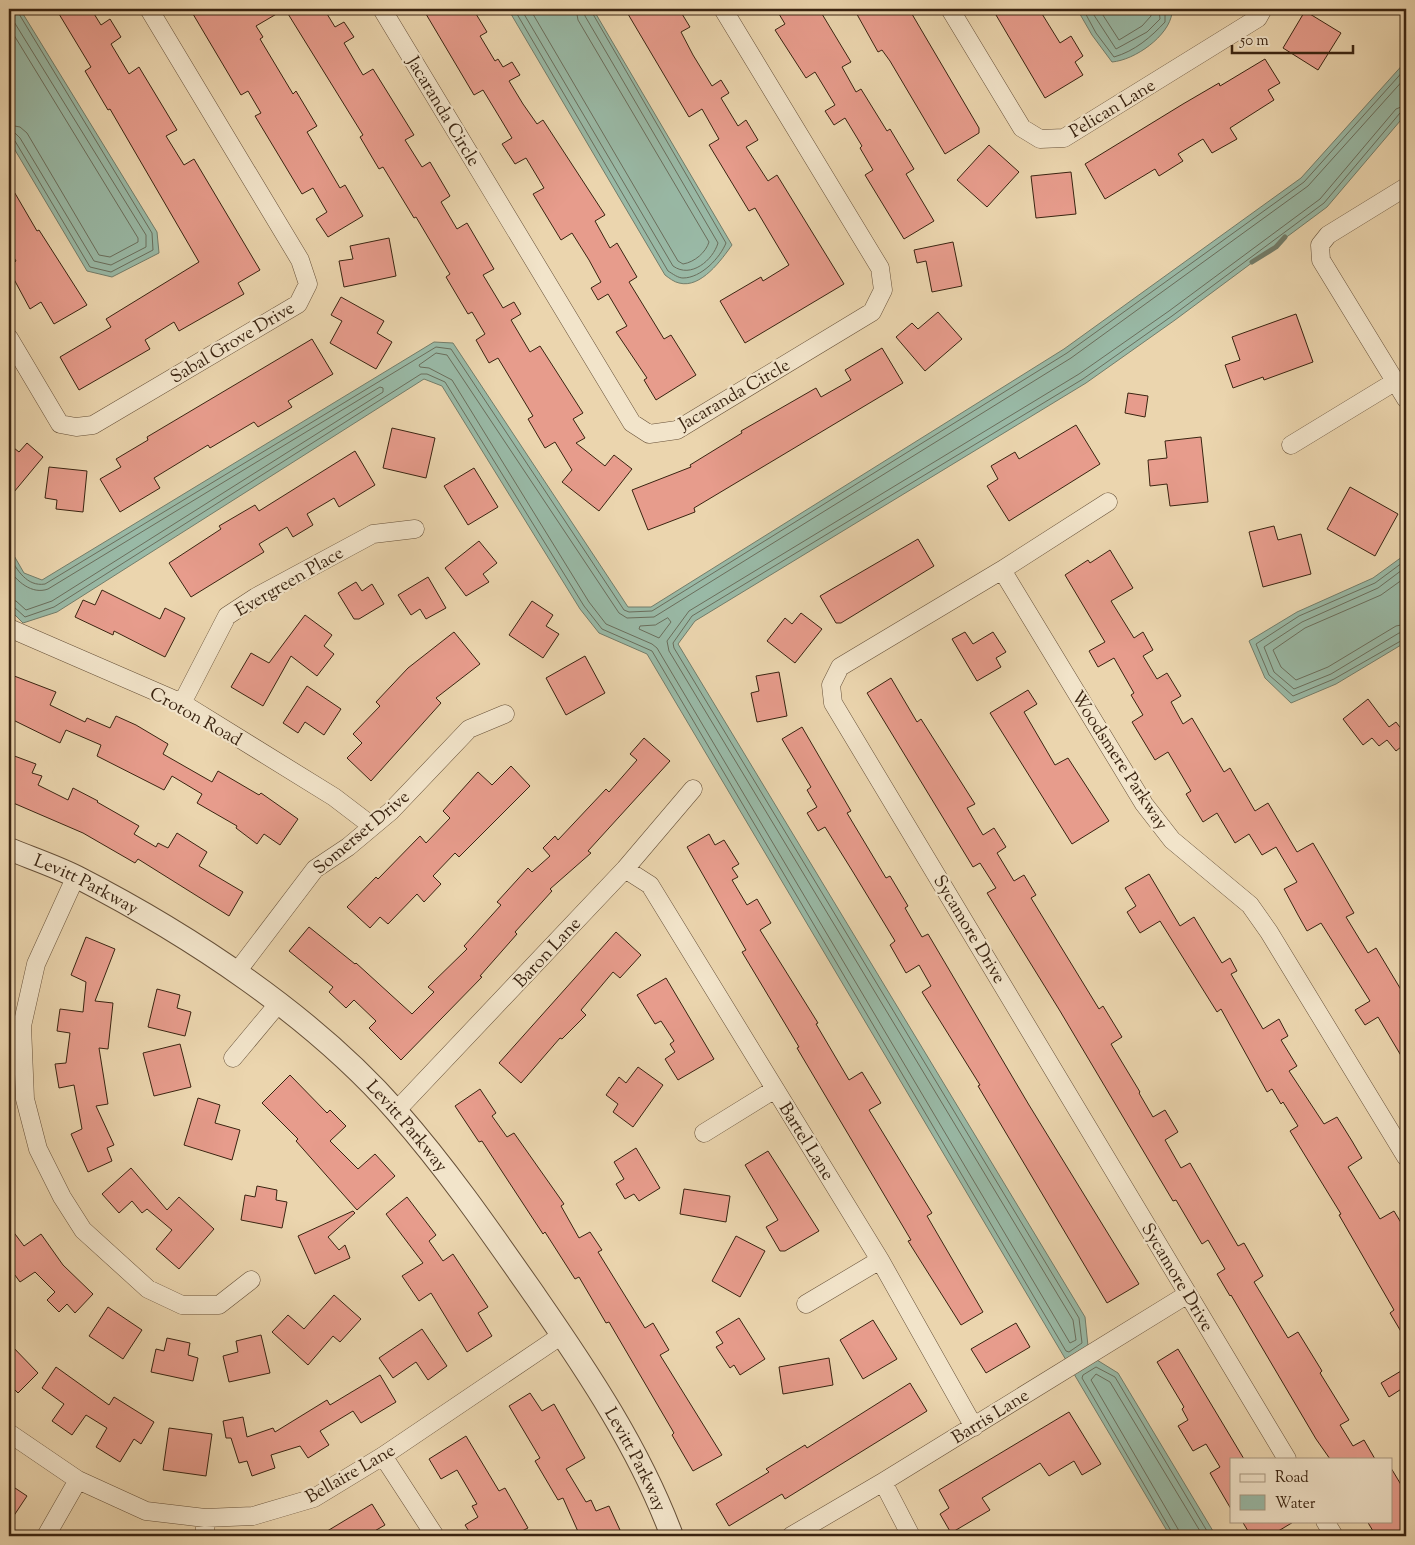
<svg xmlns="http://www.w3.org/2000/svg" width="1415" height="1545" font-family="'Sorts Mill Goudy',serif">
	<rect width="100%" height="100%" fill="#ebd5ae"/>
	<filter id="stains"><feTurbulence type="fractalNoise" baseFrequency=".004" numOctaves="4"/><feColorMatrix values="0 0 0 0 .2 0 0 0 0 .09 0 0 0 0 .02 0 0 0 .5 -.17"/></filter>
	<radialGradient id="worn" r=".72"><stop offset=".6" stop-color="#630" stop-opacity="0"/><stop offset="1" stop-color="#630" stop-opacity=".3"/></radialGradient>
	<path fill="#99b9a6" stroke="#737d6a" d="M9,9H20L157,232L159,253L112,277L87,271L9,140Z
		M508,9H593L732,245C722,259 701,289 679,283C674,282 669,278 665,275Z
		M1077,9H1168L1172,13C1169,36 1135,60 1112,62L1092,35Z
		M1406,61V114L1327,207L1175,320L1086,383L695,621L678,644L1085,1317L1088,1346L1066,1360L647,654L599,633L580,609L442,386L424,379L57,612L23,623L9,609V547L24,573L42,580L434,342L453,343L628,607H651L1064,349L1301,178Z
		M1406,554V642L1336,684L1291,703L1265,678L1249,641L1297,612L1373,578Z
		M1097,1360L1118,1373L1216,1536H1170L1074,1374Z"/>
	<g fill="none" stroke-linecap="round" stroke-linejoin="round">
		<path stroke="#6a6e5c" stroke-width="1" d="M514,9L668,271C673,274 678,278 683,278C701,278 720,258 726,243L590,9
			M521,9L673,266C691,279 713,260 718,243L585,16L583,9
			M530,9L678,261L683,264C695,262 706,252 709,242L578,20L576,9
			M1083,9L1096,33L1114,57C1135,51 1151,37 1165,22V9
			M1090,9L1116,49L1147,32L1160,19L1159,9
			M1099,9L1119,40L1142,26L1151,16V9
			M9,27L138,238V242L110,257L99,255L27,133L20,127L9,125
			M1406,77L1308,186L1071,358L654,617L627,618L619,613L447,355L436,353L419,365L420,367L429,368L452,380L589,602L606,624L652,644L657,648L1070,1343L1076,1340L1073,1320L669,651L667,641L689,611L1079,374L1169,311L1320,199L1396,109L1406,105
			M9,132L15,133L20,138L94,261L111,265L146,247V235L11,17L9,9
			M9,138L15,141L90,267L111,272L153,250L152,233L16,9
			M9,556C17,570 27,587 45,584L436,347L451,349L624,610L629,612L652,611L1067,353L1304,182L1406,68
			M1406,560L1375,583L1299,616L1256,644L1269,675L1293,696L1334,679L1406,638
			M1406,567L1378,588L1302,622L1264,647L1274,672L1294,689L1331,674L1399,633L1406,632
			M9,569C16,581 32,595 48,589L380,387L383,388V392L52,601L26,610L16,601L9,599
			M1406,577L1381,595L1305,628L1273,650L1281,667L1296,680L1328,667L1396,626L1406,624
			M9,606L14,607L25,617L54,607L421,374H427L445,382L584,606L602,629L652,651L1066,1351L1069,1352L1082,1343L1079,1318L674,648L673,643L692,616L1083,379L1172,316L1324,203L1400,113L1406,111
			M668,618L671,622L659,638L639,629L640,626L655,625Z
			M1174,1536L1082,1378L1083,1375L1096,1367L1115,1377L1210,1536
			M1180,1536L1178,1529L1091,1380L1096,1374L1110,1382L1203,1536"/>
		<path stroke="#737d6a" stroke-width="5" d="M1252,262L1276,247L1285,237"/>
	</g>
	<path fill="#e79c8c" stroke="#3a2411" d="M56,9H91L101,25L110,19L121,37L111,44L129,74L139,67L177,130L166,136L184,165L194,159L260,270L238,283L244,294L179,331L174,322L145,340L150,349L79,390L60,357L111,327L106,319L199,262L110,109L108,110L85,71L91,67Z
		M190,9H324L335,27L344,22L354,37L344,43L363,75L373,69L414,135L405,140L422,167L430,162L450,196L441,202L457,229L467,223L494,269L483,275L503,308L514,302L521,314L511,320L530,352L540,346L583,413L573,419L585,438L576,443L605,466L614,455L632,469L599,511L562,482L572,470L555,442L545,448L528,419L533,416L498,358L489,363L476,340L485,334L472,312L468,314L446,277L450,274L416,217L414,218L383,167L379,169L360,137L363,135L285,9L256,26L263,37L260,39L293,94L296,91L317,126L307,132L340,188L345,185L363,216L328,237L316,219L327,212L313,188L302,194L255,116L261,113L248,91L241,95Z
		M423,9H473L487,32L480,36L495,61L498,59L503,67L512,62L520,75L509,81L523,104L537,124L543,120L605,215L595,221L610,248L617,243L637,277L629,282L664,339L671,335L696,375L656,400L644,380L647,378L616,332L627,326L608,294L598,300L591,288L601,282L589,260L572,233L561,240L533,194L544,188L526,158L515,164L502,144L512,138L500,118L483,90L474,95Z
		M625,9H679L690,27L681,32L693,55L712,86L721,80L729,93L721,98L738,126L746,120L758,140L746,147L768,181L777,175L844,284L745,343L720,301L761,277L763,281L789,265L755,208L749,211L709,145L719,139L702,109L689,117Z
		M776,9H819L851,62L842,67L856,92L861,89L887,131L890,129L914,169L906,174L934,221L904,239L865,175L873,170L860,148L862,146L845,118L834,125L825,111L835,105L815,72L806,78L775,30L785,24Z
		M854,9H909L979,128V133L945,154L890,61L882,50L878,52Z
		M1006,9H1039L1060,43L1071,36L1083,56L1075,62L1083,75L1045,98L996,15Z
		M1305,11L1341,33L1318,70L1283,48Z
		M1265,59L1280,83L1268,90L1274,100L1230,128L1237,139L1212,153L1203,139L1178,154L1183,161L1159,176L1155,169L1105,199L1085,164L1183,104L1219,83L1220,86Z
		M989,145L1019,172L987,207L957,180Z
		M1071,172L1076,214L1036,218L1031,176Z
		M9,183L37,231L39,230L87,305L54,324L41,302L30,309L9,270V266L16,261L9,249Z
		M389,238L396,276L344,287L339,261L353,259L350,246Z
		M953,242L962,286L932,292L926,261L917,263L914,250Z
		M341,297L384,321L377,333L392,342L376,369L330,343L342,321L331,315Z
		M938,312L962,339L925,371L896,337L912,323L918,329Z
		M1296,314L1313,362L1264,380L1263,377L1233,388L1225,365L1240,360L1232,337Z
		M312,339L333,374L288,401L292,407L258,427L254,422L210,448L208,445L154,478L160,488L120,512L100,479L121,467L116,459L148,440L147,437Z
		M882,348L903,383L694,508L695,512L648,530L632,490L691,467L690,465L742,433L741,431L816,388L821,397L851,380L845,370Z
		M1128,393L1148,396L1145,417L1125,413Z
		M1076,425L1100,464L1009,521L987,486L998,479L991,466L1015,452L1019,459Z
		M392,428L435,438L426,478L383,468Z
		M1201,437L1208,502L1170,506L1167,484L1150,486L1148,460L1167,458L1165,441Z
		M27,443L43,457L9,498V444L19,452Z
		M355,451L375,485L339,507L334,498L307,514L313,525L293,537L287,527L259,544L264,552L191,597L169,563L221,529L219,526L255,505L259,511Z
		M49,467L87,471L83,512L56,509L57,500L45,498Z
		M474,468L498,507L468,525L444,486Z
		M1350,487L1398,514L1375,556L1327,529Z
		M1274,526L1278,540L1301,534L1311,574L1263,587L1249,532Z
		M918,539L934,566L841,623H836L820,596Z
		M479,541L497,563L483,574L489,582L466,596L445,568Z
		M1110,550L1133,588L1111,601L1134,638L1143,632L1153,650L1143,656L1157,679L1167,673L1181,696L1171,702L1183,724L1192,718L1224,772L1230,768L1255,811L1268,803L1297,852L1313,843L1354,913L1346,917L1368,953L1376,948L1406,998V1064L1378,1017L1365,1025L1355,1010L1370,1001L1321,923L1307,931L1298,915L1284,889L1297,882L1276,847L1262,855L1249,834L1235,843L1217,813L1203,822L1186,794L1191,791L1168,752L1155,760L1132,722L1143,715L1131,695L1134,693L1114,658L1098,667L1089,651L1105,642L1065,575L1088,560L1090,563Z
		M428,577L446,608L426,619L420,609L411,615L398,595Z
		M356,582L362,591L372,584L384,604L359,619H354L338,593Z
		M102,590L160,619L165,608L185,618L165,657L114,631L113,635L75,617L83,600L95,605Z
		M532,601L553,615L546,626L559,634L543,658L509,635Z
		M801,613L822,629L795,663L767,641L785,618L792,624Z
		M305,615L332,635L324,646L334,654L317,676L291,656L263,706L231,687L251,653L269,663Z
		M454,632L480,664L436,698L441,703L371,781L347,758L362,743L353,734L380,706L376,702L408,668Z
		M965,632L973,644L993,632L1006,652L996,658L1001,667L977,681L952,639Z
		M585,656L605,693L566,715L546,678Z
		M779,672L787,716L757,722L751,693L759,691L756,676Z
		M9,674L56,692L50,705L85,722L87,718L110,728L116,716L136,725L168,744L163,754L212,782L218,771L259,795L261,793L298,819L280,845L264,834L257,844L236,828L237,826L197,803L202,794L172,776L164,790L97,756L101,745L66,730L60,743L9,718Z
		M891,678L917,722L921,719L975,804L967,808L983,835L994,828L1006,847L997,853L1014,881L1024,875L1036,895L1031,898L1099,1009L1103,1006L1122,1037L1111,1044L1140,1092L1139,1093L1153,1117L1165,1110L1178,1132L1165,1140L1181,1168L1190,1163L1238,1246L1244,1243L1263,1276L1254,1282L1288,1338L1298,1332L1322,1371L1320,1373L1349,1420L1340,1425L1353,1446L1364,1440L1375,1459H1330L1316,1439L1231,1295L1230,1296L1217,1274L1225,1269L1208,1240L1202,1244L1176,1200L1173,1201L1060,1011L987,893L996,888L980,863L973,867L867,693Z
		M307,686L341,709L324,735L305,722L298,733L283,723Z
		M1028,690L1037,704L1024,712L1055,765L1068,758L1109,821L1072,844L990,713Z
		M1368,699L1389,727L1396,722L1406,735V743L1396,751L1387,740L1379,746L1372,738L1363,745L1343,719Z
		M802,727L851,811L847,813L886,878L890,876L908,906L905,908L922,937L928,934L1029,1105L1139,1284L1107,1303L1000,1123L978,1086L980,1085L922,992L931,986L919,965L906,973L890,945L895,941L853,872L825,827L818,831L807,813L817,807L807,790L811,787L782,739Z
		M644,738L670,761L588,851L591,853L550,889L552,891L515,932L517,934L480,976L482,977L401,1060L369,1028L376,1021L354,1000L346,1008L329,992L333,987L289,951L309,927L355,964L356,963L412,1014L434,992L428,987L467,949L464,946L501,905L497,902L528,868L532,872L550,856L543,848L555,836L558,840L606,789L609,792L637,760L630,754Z
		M9,754L36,764L32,773L42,776L38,785L68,800L73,788L98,801L97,802L139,826L134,834L156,847L158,843L168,848L177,833L207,852L199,866L243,892L229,916L138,859L135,863L83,833L11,802L14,794L9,792Z
		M511,766L530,786L459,857L455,853L433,876L441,884L424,902L417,894L388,924L380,917L370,928L347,907L376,877L378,879L420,836L426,843L450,818L443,811L478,772L492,785Z
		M709,834L715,845L724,840L739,864L732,868L738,877L732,880L747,905L757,899L771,923L760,930L818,1023L816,1024L849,1080L862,1072L881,1103L869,1110L932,1213L927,1216L983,1312L961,1325L908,1241L911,1240L797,1048L799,1047L742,952L746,950L687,847Z
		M1149,874L1180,926L1194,917L1222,963L1230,958L1237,971L1231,974L1263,1029L1279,1019L1288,1036L1281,1040L1297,1066L1289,1071L1324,1124L1337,1117L1352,1141L1362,1158L1348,1167L1380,1219L1394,1211L1406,1231V1340L1390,1313L1394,1310L1339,1215L1341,1214L1290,1131L1298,1126L1283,1102L1281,1104L1272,1089L1267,1092L1221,1009L1217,1012L1160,921L1140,933L1127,912L1136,906L1125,888Z
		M616,932L641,955L620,978L613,972L581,1010L586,1015L562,1039L560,1038L521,1083L499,1063Z
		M86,937L115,949L95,1001L113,1003L108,1049L99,1048L108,1104L96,1106L114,1145L107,1148L112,1161L88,1172L71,1134L82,1129L74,1085L59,1088L55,1064L66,1063L70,1033L57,1031L60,1009L83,1012L86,982L71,975Z
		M666,978L714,1059L678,1080L665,1059L675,1052L670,1044L674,1041L661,1021L655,1024L637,995Z
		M157,989L180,995L177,1008L191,1012L185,1036L148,1027Z
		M180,1044L191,1087L154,1096L143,1053Z
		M638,1067L663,1085L633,1127L613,1112L618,1104L606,1095L619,1077L626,1083Z
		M290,1075L327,1113L330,1110L346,1126L330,1141L358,1169L375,1154L395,1176L357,1210L296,1141L298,1139L262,1103Z
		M480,1089L496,1113L492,1116L507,1137L514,1133L564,1204L561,1206L579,1238L590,1232L602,1250L598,1252L645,1328L653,1323L669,1350L660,1355L722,1455L693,1471L672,1435L674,1433L609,1322L606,1323L579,1277L575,1279L545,1232L543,1234L482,1141L479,1142L455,1106Z
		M198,1098L220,1105L215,1123L240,1130L232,1160L184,1145Z
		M636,1148L660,1188L639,1201L634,1194L625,1199L616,1184L624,1179L614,1162Z
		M768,1151L819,1231L785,1251H780L766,1227L778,1220L745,1165Z
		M131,1168L167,1210L179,1197L214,1229L179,1269L156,1249L172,1230L147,1209L142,1213L132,1201L119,1213L102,1194Z
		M257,1186L277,1190L276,1200L287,1202L282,1228L241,1220L245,1195L255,1197Z
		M684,1189L730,1196L726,1222L680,1214Z
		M407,1197L436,1235L429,1241L443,1261L453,1254L488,1307L478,1313L492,1336L467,1352L431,1293L419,1301L402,1276L423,1263L386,1214Z
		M353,1211L355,1213L328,1237L339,1250L345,1245L350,1258L315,1274L298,1236Z
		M9,1226L24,1246L41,1234L63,1265L93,1294L75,1313L67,1304L59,1312L47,1300L55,1292L35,1272L20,1282L9,1267Z
		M736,1236L765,1251L740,1297L712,1281Z
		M334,1295L361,1319L340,1342L333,1336L308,1365L272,1332L288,1315L304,1329Z
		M108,1307L142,1330L123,1359L89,1336Z
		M739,1318L765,1359L740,1375L734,1365L730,1368L716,1347L723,1343L716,1332Z
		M873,1320L897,1359L863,1379L840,1340Z
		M1016,1323L1030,1347L986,1373L971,1349Z
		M422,1329L447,1366L428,1380L416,1362L393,1378L379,1358Z
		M261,1335L270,1373L229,1382L223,1356L238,1352L236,1341Z
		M167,1338L190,1343L188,1355L198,1358L193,1381L151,1372L156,1349L164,1351Z
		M9,1343L38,1373L18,1393L9,1384Z
		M1178,1349L1244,1459H1231V1509L1210,1473L1220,1467L1206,1444L1193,1451L1178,1426L1188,1420L1182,1409L1184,1407L1157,1362Z
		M829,1358L833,1385L783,1394L779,1367Z
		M56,1367L109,1405L114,1397L154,1422L141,1444L134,1439L120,1462L96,1447L107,1428L86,1415L72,1435L52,1421L64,1404L42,1388Z
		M1406,1368V1386L1389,1397L1381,1383Z
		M380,1375L396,1402L361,1423L353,1411L320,1431L329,1445L308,1458L300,1446L271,1455L275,1468L252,1476L247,1461L239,1463L231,1438H226L223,1421L243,1417L247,1437L273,1428L275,1432L327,1400L330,1405Z
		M910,1383L927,1411L785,1499L782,1494L729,1526L716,1504L769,1472L766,1469L805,1445L807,1448Z
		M530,1393L542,1411L554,1404L585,1458L566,1469L586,1502L591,1500L596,1511L609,1506L620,1530L605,1536H580L563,1498L558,1500L535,1461L540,1458L509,1406Z
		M1069,1412L1101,1464L1082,1475L1074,1461L1049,1476L1040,1463L982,1498L990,1510L951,1533L940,1514L949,1508L939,1490Z
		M169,1428L212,1434L206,1476L163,1470Z
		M466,1436L499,1491L505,1488L528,1528L512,1536H472L465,1525L478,1517L472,1506L477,1504L457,1470L441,1479L429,1459Z
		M1391,1468L1406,1493V1536H1376L1367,1521H1391Z
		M9,1484L27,1496L9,1523Z
		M372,1504L385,1525L366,1536H319Z
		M1242,1521H1295L1270,1536H1251Z"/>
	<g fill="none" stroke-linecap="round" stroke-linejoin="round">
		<defs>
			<path id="minor" d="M382,9L632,423L649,434L677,430L872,312L883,290L880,268L723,9
				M950,9L1022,128L1040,139L1064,138L1258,18L1263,9
				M1406,187L1328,235L1320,245L1321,260L1406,399
				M9,338L60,424L76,427L93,425L298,304L308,284L300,260L149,9
				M1291,445L1396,381
				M1108,502L1002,570L840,667L831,685L833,703L1287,1459
				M1002,570L1144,804L1172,840L1250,905L1269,932L1406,1157
				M9,628L182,703L334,797L372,826
				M182,703L227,616L256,597L373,534L415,529
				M625,869L650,885L880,1260L974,1427
				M76,876L36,964L22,1026L25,1099L38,1149L62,1197L83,1230L148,1289L182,1305H219L251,1280
				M236,973L315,869L348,847L391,811L469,729L505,714
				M233,1058L278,1004
				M396,1111L625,869L693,789
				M704,1133L775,1089
				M806,1304L880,1260
				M9,1433L78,1480L146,1511L205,1518L253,1516L314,1498L383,1456L562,1335
				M383,1456L435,1536
				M883,1482L911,1536
				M205,1518V1536
				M1325,1521L1334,1536
				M46,1536L78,1480
				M791,1536L883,1482L1188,1294"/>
			<g id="tertiary">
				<path id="s1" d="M9,849C31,858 55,866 77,877C190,935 313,1016 397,1112C448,1170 492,1234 536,1297C588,1372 640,1450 672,1536"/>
			</g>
		</defs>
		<use href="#minor" stroke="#665038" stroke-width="19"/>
		<use href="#tertiary" stroke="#665038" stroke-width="24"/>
		<use href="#minor" stroke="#f2e4ca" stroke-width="18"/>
		<use href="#tertiary" stroke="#f2e4ca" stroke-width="22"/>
	</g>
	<g text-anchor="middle" stroke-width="4.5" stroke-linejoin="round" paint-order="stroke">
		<g font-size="18" fill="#3a2411" stroke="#f2e4ca">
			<text transform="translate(1112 108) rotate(-31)" y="6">Pelican Lane</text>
			<text transform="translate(444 111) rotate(59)" y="6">Jacaranda Circle</text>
			<text transform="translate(232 342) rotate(-31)" y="6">Sabal Grove Drive</text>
			<text transform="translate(734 394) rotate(-30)" y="6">Jacaranda Circle</text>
			<text transform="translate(289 581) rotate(-30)" y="6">Evergreen Place</text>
			<text transform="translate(196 716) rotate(29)" y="6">Croton Road</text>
			<text transform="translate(1120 760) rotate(57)" y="6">Woodsmere Parkway</text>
			<text transform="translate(361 832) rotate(-40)" y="6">Somerset Drive</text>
			<text dy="6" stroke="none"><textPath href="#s1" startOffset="85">Levitt Parkway</textPath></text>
			<text transform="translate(970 929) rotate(59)" y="6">Sycamore Drive</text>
			<text transform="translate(547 952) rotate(-47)" y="6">Baron Lane</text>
			<text dy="6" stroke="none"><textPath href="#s1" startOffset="490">Levitt Parkway</textPath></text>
			<text transform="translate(807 1141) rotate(58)" y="6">Bartel Lane</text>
			<text transform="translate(1178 1277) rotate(59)" y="6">Sycamore Drive</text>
			<text transform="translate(990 1416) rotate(-32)" y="6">Barris Lane</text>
			<text dy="6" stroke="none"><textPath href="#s1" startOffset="895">Levitt Parkway</textPath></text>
			<text transform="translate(350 1473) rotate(-30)" y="6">Bellaire Lane</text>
		</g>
	</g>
	<rect width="1415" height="1545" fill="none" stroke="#ebd5ae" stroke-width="30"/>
	<rect x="10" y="10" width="1395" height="1525" fill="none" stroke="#3a2411" stroke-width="2.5"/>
	<rect x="15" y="15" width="1385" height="1515" fill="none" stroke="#3a2411"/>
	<rect x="1230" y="1458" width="162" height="65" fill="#f2e4ca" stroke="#a89780"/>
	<rect x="1240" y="1474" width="25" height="8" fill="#f2e4ca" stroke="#a89780"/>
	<text x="1275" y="1482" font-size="15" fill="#3a2411">Road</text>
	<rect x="1240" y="1495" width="25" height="15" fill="#99b9a6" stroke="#a89780"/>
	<text x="1275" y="1508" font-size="15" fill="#3a2411">Water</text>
	<path d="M1232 45v8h121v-8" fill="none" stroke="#3a2411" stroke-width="2.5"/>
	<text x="1240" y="45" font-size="15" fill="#3a2411" stroke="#f2e4ca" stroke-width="4" paint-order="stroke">50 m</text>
	<rect width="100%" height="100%" filter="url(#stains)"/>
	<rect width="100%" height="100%" fill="url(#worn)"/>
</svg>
